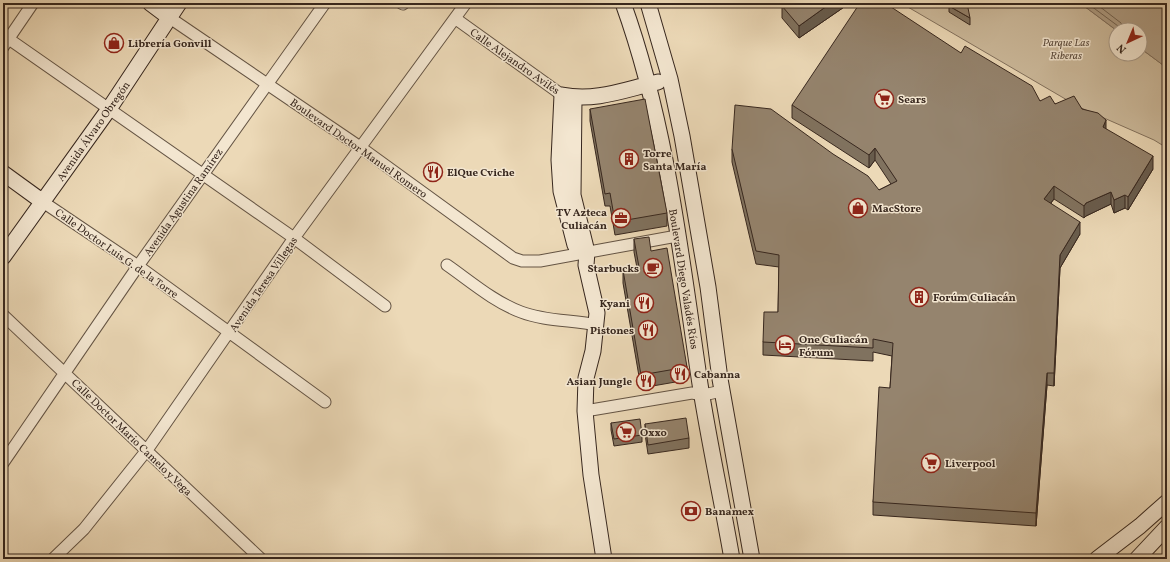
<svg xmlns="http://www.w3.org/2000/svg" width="1170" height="562" font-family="Vollkorn,serif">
	<rect width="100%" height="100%" fill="#ecd9b7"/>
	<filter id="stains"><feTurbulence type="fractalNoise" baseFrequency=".005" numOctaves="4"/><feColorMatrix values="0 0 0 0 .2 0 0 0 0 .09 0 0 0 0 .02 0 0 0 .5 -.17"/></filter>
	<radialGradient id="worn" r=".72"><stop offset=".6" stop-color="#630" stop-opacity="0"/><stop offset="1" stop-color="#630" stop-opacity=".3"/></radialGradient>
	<path fill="#cdbb9d" stroke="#82715e" d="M901,3H1080L1116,30V54H1140V48L1167,68V148L1154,140L1079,107Z"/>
	<path fill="#ae9c83" stroke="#7e6d5b" d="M1080,3H1167V68L1140,48V30H1116Z"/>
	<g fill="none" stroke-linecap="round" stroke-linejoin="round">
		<path stroke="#726250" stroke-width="1" d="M1087,3L1118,26L1120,30
			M1095,3L1121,23L1125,30"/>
		<defs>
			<path id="street" d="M401,3L403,4
				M170,18L360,147L513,258L522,261H540L677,236
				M456,19L562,95
				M3,35L294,238L385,306
				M3,47L33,3
				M43,202L138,266L325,402
				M447,265C470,281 494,302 521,312C544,321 572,320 597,325
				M3,315L261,559
				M585,411L692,393L703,395L722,391
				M3,463L138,266L325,3
				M53,559L84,529L147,450L294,238L466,3"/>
			<path id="secondary" d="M150,3L170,18
				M623,3C667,125 681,256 700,384C709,442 722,501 732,559
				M648,3L670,79L682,136L708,287L720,379L752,559
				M574,98L573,195L587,252L586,265L597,313L593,351L586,378L585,411L591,475L604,559
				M3,173L43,202
				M575,245L561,191L559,160L562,95C596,102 626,89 658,82
				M3,257L109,109L179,3
				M1097,559L1140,526L1167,502
				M1137,559L1167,527"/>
		</defs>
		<use href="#street" stroke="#645444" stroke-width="13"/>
		<use href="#secondary" stroke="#37271e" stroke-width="17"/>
		<use href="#street" stroke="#f3e6d0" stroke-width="11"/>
		<use href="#secondary" stroke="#f3e6d0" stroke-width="15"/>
	</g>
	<path fill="#80725f" stroke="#37271e" d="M782,3H850L799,38L782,18V6L783,5Z
		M949,6L970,18V25L949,12Z
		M961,53L1040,101L1082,109L1153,169L1128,210L1125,208L1114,213L1111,204L1086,216L1084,218L1054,199L1051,203L1080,234L1060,268L1054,386L1047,385L1036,526L873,515V502L890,388L892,356L873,352V361L763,355V342L778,312L779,267L756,264L732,162V149L879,190L891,184L875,160L869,168L792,118V105Z
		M590,109L667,213V226L615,235L610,206H605L590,121Z
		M634,239L651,251L687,367V380L641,388L623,283V270L637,268L634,252Z
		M611,423L642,435V442L614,446L611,430Z
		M645,424L689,438V448L648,454L645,434Z"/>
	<path fill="#685c4d" stroke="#37271e" d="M831,3H850L799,38V26Z
		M1106,120V132L1103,127Z
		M875,148V160L869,168V155Z
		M1153,156V169L1128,210V197Z
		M1054,186V199L1044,211V199Z
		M1111,192V204L1086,216L1084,218V206L1086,203Z
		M1125,195V208L1114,213V200Z
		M1080,222V234L1060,268L1054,386V373L1060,255Z
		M1047,373V385L1036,526V513Z"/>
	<path fill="#95846e" stroke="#37271e" d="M785,3H831L799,26L782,6Z
		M860,3H885L961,53L965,46L1032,86L1040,101L1050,96L1055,104L1074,96L1082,109L1098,113L1106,120L1103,127L1153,156L1128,197L1125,195L1114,200L1111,192L1086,203L1084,206L1054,186L1044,199L1080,222L1060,255L1054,373H1047L1036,513L873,502L879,387L890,388L893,343L873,339V348L763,342L764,312H778L779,255L756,251L732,149L735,105L771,109L833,154L868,176L879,190L897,181L875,148L869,155L792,105Z
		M964,4L968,8L970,18L949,6Z
		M645,99L667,213L615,222L610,193L605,194L590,109Z
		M649,237L651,251L667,248L687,367L641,375L623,270L639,267L634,239Z
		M686,418L689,438L648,445L645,424Z
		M640,419L642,435L614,439L611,423Z"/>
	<defs>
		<symbol id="shop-ring" viewBox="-11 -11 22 22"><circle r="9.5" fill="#f3e6d0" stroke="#8f2418" stroke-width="1.5"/><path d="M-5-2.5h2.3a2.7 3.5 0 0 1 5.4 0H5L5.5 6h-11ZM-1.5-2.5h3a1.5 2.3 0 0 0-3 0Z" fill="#8f2418"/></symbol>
		<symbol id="supermarket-ring" viewBox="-11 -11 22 22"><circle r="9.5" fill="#f3e6d0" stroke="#8f2418" stroke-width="1.5"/><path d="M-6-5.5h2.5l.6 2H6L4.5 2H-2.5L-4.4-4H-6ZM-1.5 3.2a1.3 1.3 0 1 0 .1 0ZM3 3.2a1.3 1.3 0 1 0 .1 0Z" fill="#8f2418"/></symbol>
		<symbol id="building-ring" viewBox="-11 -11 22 22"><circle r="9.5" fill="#f3e6d0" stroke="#8f2418" stroke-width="1.5"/><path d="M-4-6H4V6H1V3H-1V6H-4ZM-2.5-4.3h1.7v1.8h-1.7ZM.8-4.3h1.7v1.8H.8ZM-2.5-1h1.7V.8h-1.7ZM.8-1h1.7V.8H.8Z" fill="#8f2418"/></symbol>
		<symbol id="restaurant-ring" viewBox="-11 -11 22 22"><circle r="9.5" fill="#f3e6d0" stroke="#8f2418" stroke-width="1.5"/><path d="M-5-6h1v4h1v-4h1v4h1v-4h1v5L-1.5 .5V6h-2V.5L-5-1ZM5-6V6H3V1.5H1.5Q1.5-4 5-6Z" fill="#8f2418"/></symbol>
		<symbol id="office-ring" viewBox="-11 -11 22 22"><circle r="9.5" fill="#f3e6d0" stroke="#8f2418" stroke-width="1.5"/><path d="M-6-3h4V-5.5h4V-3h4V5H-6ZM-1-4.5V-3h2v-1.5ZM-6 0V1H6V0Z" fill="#8f2418"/></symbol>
		<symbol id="cafe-ring" viewBox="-11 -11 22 22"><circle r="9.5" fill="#f3e6d0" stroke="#8f2418" stroke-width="1.5"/><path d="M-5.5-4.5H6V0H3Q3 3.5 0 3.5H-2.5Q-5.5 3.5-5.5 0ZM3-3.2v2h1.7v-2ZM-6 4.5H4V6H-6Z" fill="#8f2418"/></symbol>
		<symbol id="hotel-ring" viewBox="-11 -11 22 22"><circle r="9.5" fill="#f3e6d0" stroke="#8f2418" stroke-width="1.5"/><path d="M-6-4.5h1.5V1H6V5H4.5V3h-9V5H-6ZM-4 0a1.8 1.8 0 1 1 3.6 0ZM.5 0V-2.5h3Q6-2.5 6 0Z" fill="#8f2418"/></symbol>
		<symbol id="bank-ring" viewBox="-11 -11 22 22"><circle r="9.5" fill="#f3e6d0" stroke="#8f2418" stroke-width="1.5"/><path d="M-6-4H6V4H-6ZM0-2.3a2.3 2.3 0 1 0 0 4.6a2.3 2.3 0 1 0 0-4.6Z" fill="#8f2418"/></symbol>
	</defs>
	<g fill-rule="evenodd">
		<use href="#shop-ring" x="103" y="32" width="22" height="22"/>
		<use href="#supermarket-ring" x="873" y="88" width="22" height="22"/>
		<use href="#building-ring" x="618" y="148" width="22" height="22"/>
		<use href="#restaurant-ring" x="422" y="161" width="22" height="22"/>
		<use href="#shop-ring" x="847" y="197" width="22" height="22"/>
		<use href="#office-ring" x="610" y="207" width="22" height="22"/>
		<use href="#cafe-ring" x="642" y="257" width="22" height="22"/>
		<use href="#building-ring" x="908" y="286" width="22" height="22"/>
		<use href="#restaurant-ring" x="633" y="292" width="22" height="22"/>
		<use href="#restaurant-ring" x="637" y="319" width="22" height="22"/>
		<use href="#hotel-ring" x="774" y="334" width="22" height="22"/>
		<use href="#restaurant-ring" x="669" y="363" width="22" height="22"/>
		<use href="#restaurant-ring" x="635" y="370" width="22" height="22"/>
		<use href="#supermarket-ring" x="615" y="421" width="22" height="22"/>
		<use href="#supermarket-ring" x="920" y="452" width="22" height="22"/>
		<use href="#bank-ring" x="680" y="500" width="22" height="22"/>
	</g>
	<g text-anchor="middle" stroke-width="3" stroke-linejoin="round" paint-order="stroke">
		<g font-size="11" font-style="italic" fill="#5c4c3e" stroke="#f3e6d0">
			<text x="1066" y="46">Parque Las<tspan x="1066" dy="13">Riberas</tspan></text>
		</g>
		<g font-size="11" font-weight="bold" fill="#37271e" stroke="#f3e6d0" text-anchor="start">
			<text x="128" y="47">Librería Gonvill</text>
			<text x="898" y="103">Sears</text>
			<text x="643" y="157">Torre<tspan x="643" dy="13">Santa María</tspan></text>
			<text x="447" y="176">ElQue Cviche</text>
			<text x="872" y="212">MacStore</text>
			<text x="607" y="216" text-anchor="end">TV Azteca<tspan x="607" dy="13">Culiacán</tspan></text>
			<text x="639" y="272" text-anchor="end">Starbucks</text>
			<text x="933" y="301">Forúm Culiacán</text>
			<text x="630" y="307" text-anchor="end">Kyani</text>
			<text x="634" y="334" text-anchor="end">Pistones</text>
			<text x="799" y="343">One Culiacán<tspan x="799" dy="13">Fórum</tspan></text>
			<text x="694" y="378">Cabanna</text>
			<text x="632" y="385" text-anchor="end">Asian Jungle</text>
			<text x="640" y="436">Oxxo</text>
			<text x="945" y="467">Liverpool</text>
			<text x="705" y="515">Banamex</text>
		</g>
		<g font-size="11" fill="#37271e" stroke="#f3e6d0">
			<text transform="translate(515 61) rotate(35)" y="4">Calle Alejandro Avilés</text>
			<text transform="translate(93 131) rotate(-55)" y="4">Avenida Álvaro Obregón</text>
			<text transform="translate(359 148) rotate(35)" y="4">Boulevard Doctor Manuel Romero</text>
			<text transform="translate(183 202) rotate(-55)" y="4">Avenida Agustina Ramírez</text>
			<text transform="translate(117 253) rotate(35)" y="4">Calle Doctor Luis G. de la Torre</text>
			<text transform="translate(684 279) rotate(81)" y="4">Boulevard Diego Valadés Ríos</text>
			<text transform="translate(263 284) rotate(-56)" y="4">Avenida Teresa Villegas</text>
			<text transform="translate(132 437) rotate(44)" y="4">Calle Doctor Mario Camelo y Vega</text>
		</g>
	</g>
	<rect width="1170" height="562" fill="none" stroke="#ecd9b7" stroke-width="16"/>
	<rect x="4" y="4" width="1162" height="554" fill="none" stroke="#37271e" stroke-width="2"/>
	<rect x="8" y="8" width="1154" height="546" fill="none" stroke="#37271e"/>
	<g transform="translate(1128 42) rotate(224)"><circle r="19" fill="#f3e6d0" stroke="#a89a89"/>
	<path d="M0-3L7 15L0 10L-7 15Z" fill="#8f2418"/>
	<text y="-6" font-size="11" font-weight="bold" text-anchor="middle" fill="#37271e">N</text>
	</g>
	<rect width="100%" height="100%" filter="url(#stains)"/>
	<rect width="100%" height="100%" fill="url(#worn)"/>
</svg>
